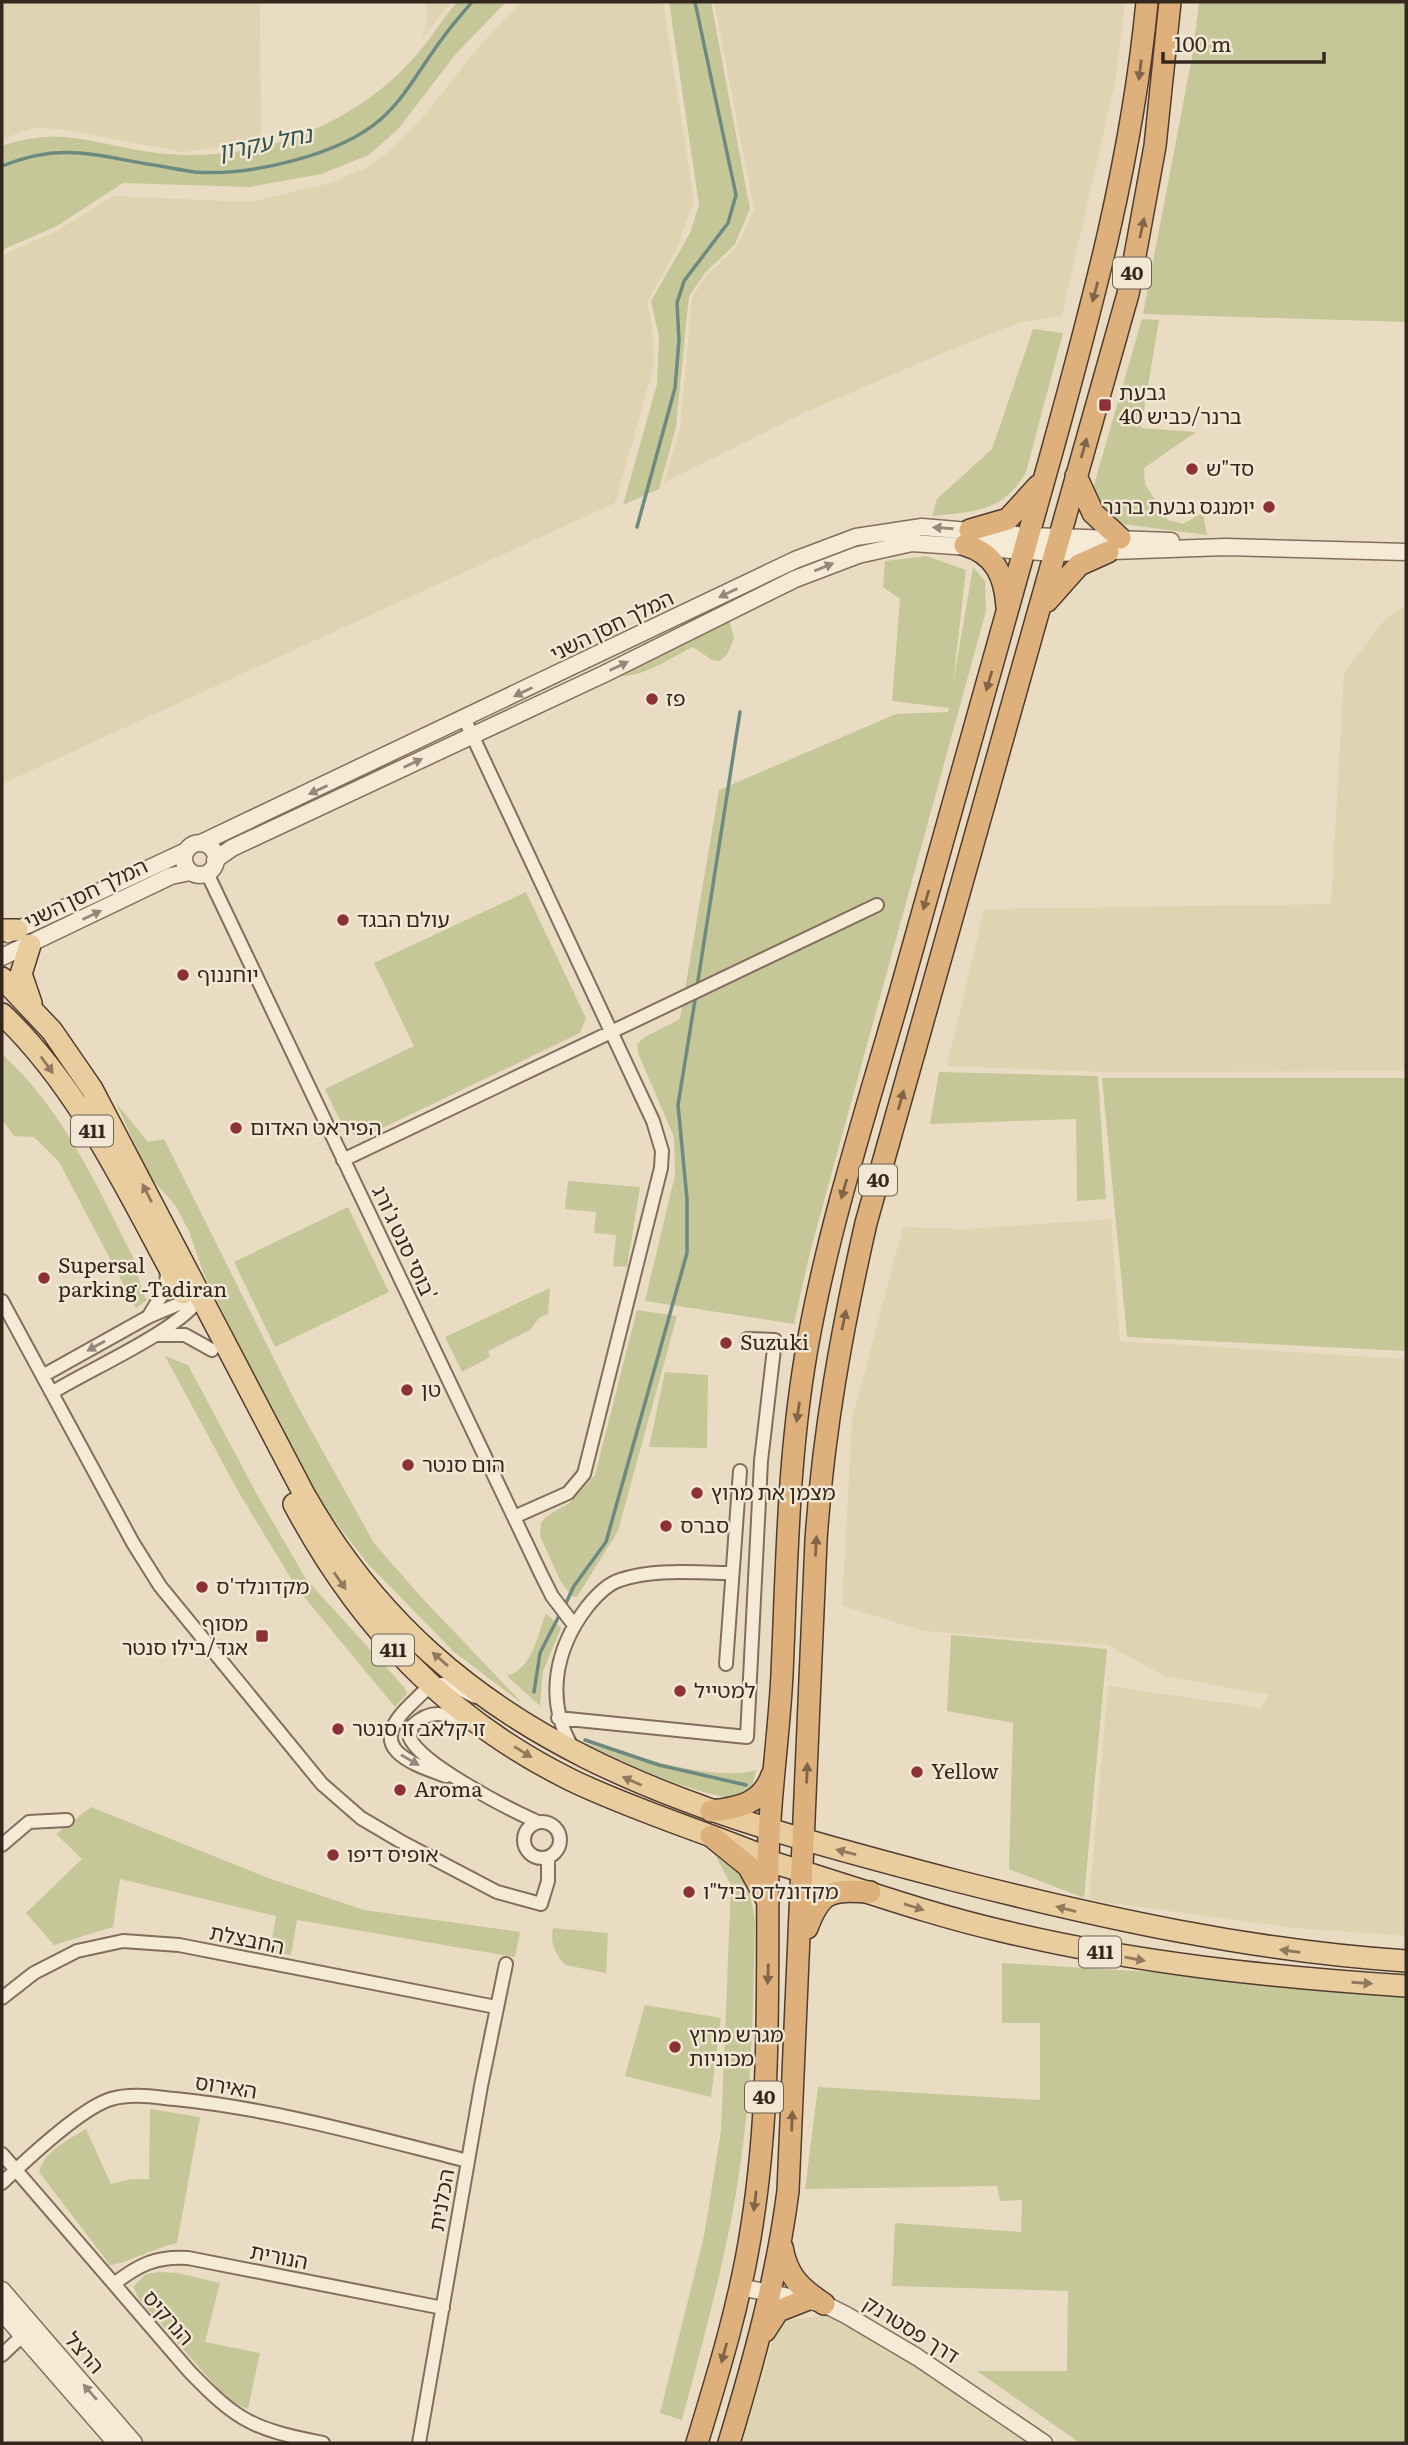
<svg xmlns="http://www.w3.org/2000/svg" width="1408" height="2445" font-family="Literata,'Noto Sans Hebrew',serif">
	<rect width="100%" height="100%" fill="#eadcc3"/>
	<path fill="#dfd4b2" d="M2,2H260L261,143L182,152L61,129L34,128L2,139Z
		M427,2H451L422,39L427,21Z
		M521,2H663L694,200L676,251L647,303L652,324L654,365L615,503L2,784V255L56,231L113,196L252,202L330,183L365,168L391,150L419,122L476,50Z
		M714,2H1125L1116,78L1062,316L1022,322L950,350L797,416L664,483L680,428L692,297L707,275L737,246L754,209Z
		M1406,606V1071L1101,1072L947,1066L984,909L1331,904L1344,673L1386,618Z
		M1111,1219L1120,1341L1406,1359V1936L1294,1928L1089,1900L1108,1686L1261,1708L1269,1695L1164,1676L1108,1645L924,1631L842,1606L852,1420L903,1227L966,1229Z
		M828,2315L945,2385L1031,2443H742L777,2327L789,2320Z"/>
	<path fill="#c5c798" d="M457,2H506L455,55L399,128L369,155L321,174L250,187L123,183L57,226L2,250V146C56,127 90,142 143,151C239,167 344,134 411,61C428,43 441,21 457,2Z
		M669,2H711L750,209L735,244L705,273L689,296L676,427L659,489L623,505L657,384L659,337L651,301L690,233L699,205Z
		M1199,2H1406V322L1143,314L1193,52Z
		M1142,319L1159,320L1141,428L1196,432L1144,468L1145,484L1168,520L1183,524L1203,513L1207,535L1121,524L1105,517L1093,488Z
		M1033,329L1063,333L1026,472C1003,513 974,511 932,516L937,499L992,449Z
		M926,556L966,570L953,684L973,567L985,581L986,611L809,1256L794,1324L645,1301L675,1175L674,1137L638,1053L637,1044L645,1037L680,1019L719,790L896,714L948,712L949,708L892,701L900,599L883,587L885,561Z
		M729,619L734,638L727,655L720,661L712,660L693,647C672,657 638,681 615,675Z
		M526,892L586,1018L580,1033L368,1135L359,1138L343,1127L325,1089L414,1046L374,963Z
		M2,1054C62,1108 96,1184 132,1255C139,1269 138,1288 147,1300L136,1308L59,1162L34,1137L14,1136L2,1119Z
		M939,1072L1098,1076L1106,1199L1077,1201L1076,1119L930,1124Z
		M1102,1078H1406V1351L1127,1337Z
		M116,1103L148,1142L164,1139L296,1403L374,1543L422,1598L523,1704L453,1651L368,1564L323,1506L294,1456L203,1272L189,1231L175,1205L150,1177Z
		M568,1181L640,1187L627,1267L613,1266L616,1235L594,1233L596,1212L565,1209Z
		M348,1207L389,1292L275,1347L234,1262Z
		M550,1288L548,1314L539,1318L530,1330L488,1351L490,1357L462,1372L445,1337Z
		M637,1310L677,1316L618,1531L577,1597L572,1596L561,1582L540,1536L541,1523L547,1516L571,1502L595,1475Z
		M165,1356L188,1365L259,1498L306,1579L404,1687L407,1694L395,1707L296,1587L238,1491Z
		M665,1372L708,1375L707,1448L649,1447Z
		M546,1613L561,1628L543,1671L540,1706L507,1676C533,1668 537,1636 546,1613Z
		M951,1635L1107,1649L1084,1898L1009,1869L1013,1723L947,1711Z
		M580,1742C625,1753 714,1783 756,1770C754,1785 750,1790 739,1799C683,1792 631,1764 580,1742Z
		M91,1807L271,1879L364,1910L520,1932L515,1957L297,1920L291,1955L270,1951L276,1916L120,1879L113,1927L54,1945L26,1913L82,1859L56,1834Z
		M713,1851C741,1869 752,1889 755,1922C753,1996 753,2071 743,2145C732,2238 706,2329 682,2420L660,2413L704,2236L721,2131L731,1885Z
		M553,1928L608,1933L606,1973L565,1965C555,1953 550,1944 553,1928Z
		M1002,1963L1201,1975L1406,1994V2443H1080L977,2371H1067L1068,2291L892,2286L895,2223L1021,2232L1022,2200L1000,2201L997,2186L805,2189L818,2087L1040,2100V2023H1002Z
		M645,2005L721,2018L711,2097L625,2076Z
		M150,2109L200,2117L177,2243C157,2247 122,2265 110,2265L39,2172C45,2150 68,2140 86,2129L111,2184L131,2179H149Z
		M159,2272L177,2273L220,2283L205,2342L260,2353L248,2409L234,2403L220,2391L139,2299L133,2287L146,2274Z"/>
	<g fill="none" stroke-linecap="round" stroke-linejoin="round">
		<path stroke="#6d8a81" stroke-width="3.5" d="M2,166C58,143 90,154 147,164C163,166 179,170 195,172C249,176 339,156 381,119C406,97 422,65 442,39C451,26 462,14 472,2
			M637,527L675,388L679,340L677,303L684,281L728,223L736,195L695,2
			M697,987L740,712
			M565,1605L574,1586L606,1542L687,1253V1199L678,1105L696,994
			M534,1692L540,1653L561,1612
			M585,1740L659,1765L746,1785"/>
		<defs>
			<path id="minor" d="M465,720L653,1121L662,1151L661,1168L584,1474L568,1493L514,1517
				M207,873L541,1574L552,1596L574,1625
				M343,1160L877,905
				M2,1301L133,1543L160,1586L322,1784L361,1818L400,1841L497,1892L541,1904L548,1881V1857
				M150,1314L166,1288L167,1271
				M159,1335H185L212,1350
				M44,1375L148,1317L193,1298
				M53,1392C92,1368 178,1331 201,1297
				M726,1664L740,1471
				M558,1718L747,1737L761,1461L775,1340L747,1339
				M468,1723C446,1714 432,1707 412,1726L410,1738C421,1764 510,1810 538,1822
				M572,1747C545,1700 555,1649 587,1607C595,1597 607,1584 620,1580C654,1568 696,1573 732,1573
				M446,1776C406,1762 366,1747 410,1705C420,1696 427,1685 441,1684C452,1683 466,1693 476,1697
				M524 1840a18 18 0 1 1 36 0a18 18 0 1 1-36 0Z
				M2,1845L29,1822L67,1820
				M2,1998L34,1973L77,1951L123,1941L179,1945L496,2007
				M2,2154L189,2371C239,2423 254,2429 323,2443
				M2,2183C26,2160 81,2108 111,2099C132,2093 154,2097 175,2099C275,2109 372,2137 468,2161
				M114,2284C138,2265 156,2256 188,2258L443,2308
				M2,2355L22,2336
				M419,2443L481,2086L506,1964"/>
			<path id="tertiary" d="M201,843L795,560L856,537L922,527L1029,536L1171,541
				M184 859a16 16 0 1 1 32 0a16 16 0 1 1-32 0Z
				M215,860L232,848L604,674L795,579L858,555L912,543L1056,553L1225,547L1406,552
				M8,934L186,851
				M2,957L171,876L190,872
				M740,2287L824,2304L846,2315L917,2357L1044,2443
				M2,2290L134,2443
				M2,2312L116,2443"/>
			<path id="primary" d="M2,930H17
				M30,945L21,974L31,1003
				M2,978L52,1031L92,1089L305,1496C449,1748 692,1812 953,1880C1103,1918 1252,1951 1406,1961
				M2,1014C82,1090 130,1197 183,1293
				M294,1504C359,1626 446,1718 571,1780C629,1808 693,1828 753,1852L768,1861C846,1884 923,1913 1002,1931C1135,1963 1270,1977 1406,1986"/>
			<path id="trunk" d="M1076,476L1093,513L1120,538
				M970,530L1008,519L1038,486
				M965,545C995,554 1005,576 1007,607
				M1047,601L1079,565L1108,552
				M711,1811C738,1808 762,1804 772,1775
				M711,1836L748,1866L768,1902
				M807,1928C821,1890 831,1890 870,1892
				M782,2247C787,2276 800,2288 824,2304
				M765,2331L778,2311L806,2300
				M697,2443C719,2371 741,2299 752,2225C771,2105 767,1983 768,1862C769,1799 779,1737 782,1674C787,1561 788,1449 809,1337C831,1218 869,1102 902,986C952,809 1002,632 1051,455C1093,303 1132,159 1147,2
				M729,2443C754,2360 777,2277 788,2191L816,1541C823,1433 842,1329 866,1223L1128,294L1155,146L1170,2"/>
		</defs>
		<use href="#minor" stroke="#836e5c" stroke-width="16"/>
		<use href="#tertiary" stroke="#836e5c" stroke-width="19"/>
		<use href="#primary" stroke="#513d30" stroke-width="24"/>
		<use href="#trunk" stroke="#513d30" stroke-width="24"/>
		<use href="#minor" stroke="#f5ead6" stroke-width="12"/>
		<use href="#tertiary" stroke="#f5ead6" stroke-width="16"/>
		<use href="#primary" stroke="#eacd9e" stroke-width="21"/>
		<use href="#trunk" stroke="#deb17c" stroke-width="21"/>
	</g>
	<defs><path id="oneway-solid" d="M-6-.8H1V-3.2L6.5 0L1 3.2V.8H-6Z" transform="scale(1.75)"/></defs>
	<g fill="#806548">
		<use href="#oneway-solid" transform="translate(1140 70) rotate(97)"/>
		<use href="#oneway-solid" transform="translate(1142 228) rotate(-78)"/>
		<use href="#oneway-solid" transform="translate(1095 292) rotate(105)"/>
		<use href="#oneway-solid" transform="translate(1084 448) rotate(-74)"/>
		<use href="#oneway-solid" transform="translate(989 681) rotate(106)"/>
		<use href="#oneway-solid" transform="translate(926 900) rotate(106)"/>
		<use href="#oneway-solid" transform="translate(901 1100) rotate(-74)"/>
		<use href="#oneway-solid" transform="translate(844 1189) rotate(106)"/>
		<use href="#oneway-solid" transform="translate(844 1320) rotate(-78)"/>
		<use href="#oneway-solid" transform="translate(798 1412) rotate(98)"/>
		<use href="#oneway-solid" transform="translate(816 1546) rotate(-87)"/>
		<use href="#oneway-solid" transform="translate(807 1773) rotate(-88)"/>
		<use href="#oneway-solid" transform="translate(768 1974) rotate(92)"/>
		<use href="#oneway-solid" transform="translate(792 2121) rotate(-88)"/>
		<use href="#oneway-solid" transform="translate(755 2201) rotate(97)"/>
		<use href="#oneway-solid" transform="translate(724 2353) rotate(105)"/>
	</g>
	<g fill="#94887a">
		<use href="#oneway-solid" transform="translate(943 528) rotate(-176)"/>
		<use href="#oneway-solid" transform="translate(824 567) rotate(-22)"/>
		<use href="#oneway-solid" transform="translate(728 593) rotate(154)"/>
		<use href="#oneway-solid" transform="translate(619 666) rotate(-26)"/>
		<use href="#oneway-solid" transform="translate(523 692) rotate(154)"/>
		<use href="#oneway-solid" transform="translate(413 763) rotate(-25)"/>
		<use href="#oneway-solid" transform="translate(318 790) rotate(155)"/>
		<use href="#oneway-solid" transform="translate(92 915) rotate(-26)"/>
		<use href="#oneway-solid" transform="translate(96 1346) rotate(151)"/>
		<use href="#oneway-solid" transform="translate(410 1760) rotate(30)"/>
		<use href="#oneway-solid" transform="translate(90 2392) rotate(-131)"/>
	</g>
	<g fill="#8f7a5e">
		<use href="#oneway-solid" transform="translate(47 1065) rotate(54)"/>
		<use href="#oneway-solid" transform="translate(147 1193) rotate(-117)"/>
		<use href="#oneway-solid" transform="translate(340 1581) rotate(55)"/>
		<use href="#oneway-solid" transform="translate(440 1659) rotate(-139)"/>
		<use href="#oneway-solid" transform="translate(523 1752) rotate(32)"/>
		<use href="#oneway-solid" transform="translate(632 1781) rotate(-156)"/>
		<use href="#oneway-solid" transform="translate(846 1852) rotate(-166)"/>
		<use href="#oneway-solid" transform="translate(914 1907) rotate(17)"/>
		<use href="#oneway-solid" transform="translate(1066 1909) rotate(-166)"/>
		<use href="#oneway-solid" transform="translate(1290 1951) rotate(-172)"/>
		<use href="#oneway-solid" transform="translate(1135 1959) rotate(10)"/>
		<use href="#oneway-solid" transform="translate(1362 1983) rotate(4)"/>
	</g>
	<g fill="#8c3138" stroke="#f2e7d2" stroke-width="2.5">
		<rect x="1098" y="398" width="14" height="14" rx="3.5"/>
		<circle cx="1192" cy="469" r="7"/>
		<circle cx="1269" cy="507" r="7"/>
		<circle cx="652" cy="699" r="7"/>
		<circle cx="343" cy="920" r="7"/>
		<circle cx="183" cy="975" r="7"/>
		<circle cx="236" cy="1128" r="7"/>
		<circle cx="44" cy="1278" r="7"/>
		<circle cx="726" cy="1343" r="7"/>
		<circle cx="407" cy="1390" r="7"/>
		<circle cx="408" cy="1465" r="7"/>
		<circle cx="697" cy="1493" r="7"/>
		<circle cx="666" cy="1526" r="7"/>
		<circle cx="202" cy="1587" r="7"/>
		<rect x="255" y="1629" width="14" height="14" rx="3.5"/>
		<circle cx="680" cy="1691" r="7"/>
		<circle cx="338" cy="1729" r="7"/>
		<circle cx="917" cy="1772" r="7"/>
		<circle cx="400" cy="1790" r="7"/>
		<circle cx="333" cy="1855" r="7"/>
		<circle cx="689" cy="1892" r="7"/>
		<circle cx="675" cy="2047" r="7"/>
	</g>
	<g text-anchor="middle" stroke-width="5" stroke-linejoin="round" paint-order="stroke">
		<g fill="#f2e7d2" stroke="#6d6154" stroke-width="2">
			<rect x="1113" y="257.5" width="38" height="31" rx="5"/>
			<rect x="71" y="1115.5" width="42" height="31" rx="5"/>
			<rect x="859" y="1164.5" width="38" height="31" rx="5"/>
			<rect x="372" y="1634.5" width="42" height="31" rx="5"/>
			<rect x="1079" y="1936.5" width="42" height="31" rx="5"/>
			<rect x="745" y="2081.5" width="38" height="31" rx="5"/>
		</g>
		<g font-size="19" font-weight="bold" fill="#34271e">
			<text x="1132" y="280">40</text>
			<text x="92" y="1138">411</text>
			<text x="878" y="1187">40</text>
			<text x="393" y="1657">411</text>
			<text x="1100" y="1959">411</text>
			<text x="764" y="2104">40</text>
		</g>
		<g font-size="21" fill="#34271e" stroke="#f2e7d2" text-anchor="start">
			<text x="1119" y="400">גבעת<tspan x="1119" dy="24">ברנר/כביש 40</tspan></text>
			<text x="1206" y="476">סד"ש</text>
			<text x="1255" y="514" text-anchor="end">יומנגס גבעת ברנר</text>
			<text x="666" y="706">פז</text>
			<text x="357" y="927">עולם הבגד</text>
			<text x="197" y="982">יוחננוף</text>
			<text x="250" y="1135">הפיראט האדום</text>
			<text x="58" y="1273">Supersal<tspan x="58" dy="24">parking -Tadiran</tspan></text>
			<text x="740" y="1350">Suzuki</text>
			<text x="421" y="1397">טן</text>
			<text x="422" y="1472">הום סנטר</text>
			<text x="711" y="1500">מצמן את מרוץ</text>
			<text x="680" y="1533">סברס</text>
			<text x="216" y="1594">מקדונלד'ס</text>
			<text x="248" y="1631" text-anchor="end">מסוף<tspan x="248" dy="24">אגד/בילו סנטר</tspan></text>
			<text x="694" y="1698">למטייל</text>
			<text x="352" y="1736">זו קלאב זו סנטר</text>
			<text x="931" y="1779">Yellow</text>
			<text x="414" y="1797">Aroma</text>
			<text x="347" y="1862">אופיס דיפו</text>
			<text x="703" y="1899">מקדונלדס ביל"ו</text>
			<text x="689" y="2042">מגרש מרוץ<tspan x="689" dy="24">מכוניות</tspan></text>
		</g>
		<g font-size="21" fill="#34271e" stroke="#f2e7d2">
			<text transform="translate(612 626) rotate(-26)" y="7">המלך חסן השני</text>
			<text transform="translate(86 894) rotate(-26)" y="7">המלך חסן השני</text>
			<text transform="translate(404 1243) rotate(65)" y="7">בוסי סנט ג'ורג'</text>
			<text transform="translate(247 1940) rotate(12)" y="7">החבצלת</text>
			<text transform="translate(226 2087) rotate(9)" y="7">האירוס</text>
			<text transform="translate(442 2200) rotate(-80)" y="7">הכלנית</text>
			<text transform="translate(279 2257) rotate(11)" y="7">הנורית</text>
			<text transform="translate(168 2318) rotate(49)" y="7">הנרקיס</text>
			<text transform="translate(911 2330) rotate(32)" y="7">דרך פסטרנק</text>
			<text transform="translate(84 2353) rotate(49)" y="7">הרצל</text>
		</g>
		<g font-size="23" font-style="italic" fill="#2f524e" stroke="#f2e7d2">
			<text transform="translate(265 143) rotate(-11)" y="8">נחל עקרון</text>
		</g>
	</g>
	<rect width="1408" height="2445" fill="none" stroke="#34271e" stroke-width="7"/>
	<path d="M1163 52v10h161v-10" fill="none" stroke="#34271e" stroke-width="3.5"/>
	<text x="1174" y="52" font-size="21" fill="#34271e" stroke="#f2e7d2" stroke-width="5" paint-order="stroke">100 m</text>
</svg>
